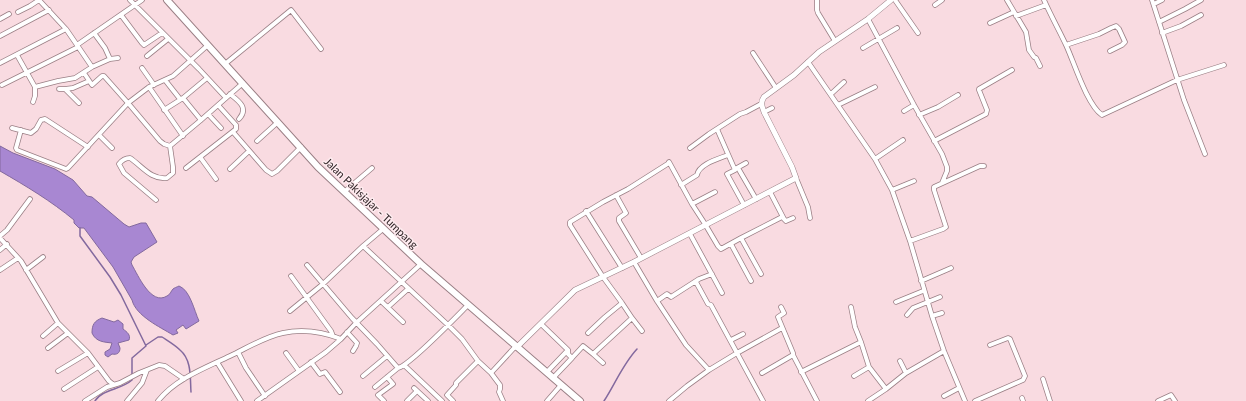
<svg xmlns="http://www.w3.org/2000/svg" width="1246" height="401" font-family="Lato,sans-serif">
	<rect width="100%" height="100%" fill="#f9dbe1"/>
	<path fill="#a887d2" stroke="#83699e" d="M0,146L13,153L55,169L73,180L87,196L92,197L124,224L129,227L141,223H146L157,242L134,257L131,262L132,265C138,275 151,306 167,296C170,295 171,291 173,289C174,288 177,287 179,286C190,290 194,310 199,321L186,329L183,325L176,330L178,333L173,335C160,327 136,316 132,300L113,267L84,228H79L74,223V220C51,201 26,186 0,171Z
		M102,318L114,322L118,320L123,324V329C127,332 131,335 129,340L118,343L120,348C120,353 117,355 112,354L108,357L105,355V352L110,349L112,343C104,342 96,342 92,333C92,325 94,321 102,318Z"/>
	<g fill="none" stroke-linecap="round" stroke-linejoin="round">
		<path stroke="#83699e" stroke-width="1.5" d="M80,228V236L110,277L121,295L146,346L132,358V380C121,390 102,389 95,401
			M146,345L158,337H162C168,341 175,345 180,350C192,360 190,378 191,392
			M604,401C615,384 623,364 637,349"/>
		<defs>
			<path id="minor" d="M130,0L199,69L226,98
				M817,0V10L818,13L835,41
				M895,0L918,33
				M1007,0L1026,32L1029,50L1034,57L1036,58L1040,66
				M1044,0C1051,16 1059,30 1066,45C1074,62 1087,105 1102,115L1177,80L1224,65
				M1152,0L1184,100L1205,154
				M1154,4L1162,0
				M935,5L942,0
				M18,12L30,6L39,0L66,29L77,45L142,0
				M121,15L142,43L144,45L162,33
				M1016,16L1046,5
				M0,19L9,14
				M868,19L914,105L942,154L947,167V171L942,183
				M1159,22L1185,9L1201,0
				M990,23L1014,12
				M94,33L105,48L110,59
				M1162,33L1181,26L1201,15
				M0,36L49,10
				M1066,45L1099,34L1111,28L1116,26L1119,29L1125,42L1122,45L1110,51
				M863,48L897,28
				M753,53L776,88
				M17,55L35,87
				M147,56L168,39
				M808,62L875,159L892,190L910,241L932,316L944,351L965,401
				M0,63L66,29
				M225,64L291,10L321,49
				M92,67L110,59L118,58
				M142,68L154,85
				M84,73L92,85L102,76H104L128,103L160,141L164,144L170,146
				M165,80L180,99
				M2,85L78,47
				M149,87L183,136
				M59,89H65
				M230,94C239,101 249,108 239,119
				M831,94L844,82
				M183,98L201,120
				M33,102L35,96V87L58,81L75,78L92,67L77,45
				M79,103L65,89L73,88L89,81
				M838,105L875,87
				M164,110L183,98L207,78
				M904,111L914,105
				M764,112L772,108
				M208,114L221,128
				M919,115L938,107L958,95
				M12,128L31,133L36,129L41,120L45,119L88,147
				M717,129L735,170L727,174L744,205
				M21,130L16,148L17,150L66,169L68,168L128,103L149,87L173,76L208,45
				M233,132L266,170L272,174L277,171L301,147
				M99,135L112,148
				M257,141L278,122
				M934,141L986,114L987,110L979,90V89L1012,70
				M170,146L201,120L243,83
				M690,148L709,134L740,114L746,112L761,104
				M200,157L216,179
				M875,159L903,140
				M669,162L692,204L705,224L718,246L721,249L741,238L761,274
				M186,168L236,129V125L218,105
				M737,168L746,163
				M738,168L756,199
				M230,169L249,151
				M796,178L808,207L810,218
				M681,185L697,175C699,164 718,159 728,155
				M892,190L914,181
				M344,192L372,168
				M770,192L784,219L786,221L793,218
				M616,195L626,213L619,218V221L641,258
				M156,200L124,173L119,164C122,160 125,158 130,158C142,166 151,180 167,178L173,173V167L170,146
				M692,204L715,192
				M586,211L622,268
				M690,234L715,280L722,293
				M0,236L7,230L30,199
				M0,238L21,261L58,323L88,353L109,381L114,385
				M741,238L782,217
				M910,241L943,229L946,227L934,190V187L980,166H984
				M731,244L751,281
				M363,246L448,325L462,339L478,361L491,373L500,385V389L499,392L503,401
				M0,250L7,244
				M634,262L657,301L686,345L709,370L737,353L763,401
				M307,265L352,318L377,344L398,368
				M0,270L18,258
				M26,270L43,257
				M291,276L331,331L333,336
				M921,281L951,268
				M696,282L708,304L711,305L737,353L782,328
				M381,301L403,322
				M657,301L667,294L671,297L699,279L712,274
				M896,302L923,291
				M388,307L408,289
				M781,307L784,313L778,317L793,353V355
				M851,307L855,327L861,342
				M290,311L323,284L363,246L383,229
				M907,315L913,308L940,297
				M932,316L942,313
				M632,318L642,331
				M541,324L568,350V354L572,358L583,346L593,354
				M347,332L357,343L356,346L353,351
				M588,333L605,317L622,303
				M43,336L58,323
				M731,340L743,334
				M48,348L68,333
				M238,352L246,368L265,396
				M286,353L299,371
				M900,361L906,373
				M217,362L241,401
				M311,362L320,374L325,372L340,392
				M603,363L593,354L632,318L622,303L603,277L570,225V222L603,202L628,189L669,163
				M404,365L442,401
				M58,371L88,353
				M547,372L568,350
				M801,372L861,342L869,367L886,389
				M491,373L514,348L517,347
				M762,373L793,355L817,401
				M363,376L387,356
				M854,376L869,367
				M553,378L572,358
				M1043,379L1050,401
				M375,387L398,368C409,366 457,316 468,305
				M414,388L428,401
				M64,389L98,367
				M944,396L959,388
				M1022,398L1023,401
				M85,401L107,387L120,383L139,373L159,365L165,366L184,379
				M127,401L142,383L147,370
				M158,401C175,379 205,368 230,356C247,348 264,337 283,333C302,329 323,332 341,339L356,323L421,264
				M257,401L326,352L341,339
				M384,401L378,395L393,384L387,377
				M407,401L417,391
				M453,401L447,395L456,385V383L478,361
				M547,401L561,385
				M669,401L687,386L709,370
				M868,401L886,389L906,373L944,351
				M975,401L1023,380L1025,376L1010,339L1008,338L990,345
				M1158,401L1171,395L1175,401"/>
			<path id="tertiary" d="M517,347L575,290L634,262L796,178L792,167L764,112C762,106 760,103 764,97L794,75L819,52L868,19L891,0"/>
			<path id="primary" d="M167,0L318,167L421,264L580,401"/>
		</defs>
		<use href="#minor" stroke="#9a7f85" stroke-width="5.5"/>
		<use href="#tertiary" stroke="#9a7f85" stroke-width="6"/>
		<use href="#primary" stroke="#9a7f85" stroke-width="8"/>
		<use href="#minor" stroke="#fff" stroke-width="4"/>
		<use href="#tertiary" stroke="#fff" stroke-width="5"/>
		<use href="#primary" stroke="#fff" stroke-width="6"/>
	</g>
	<g text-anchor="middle" stroke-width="3" stroke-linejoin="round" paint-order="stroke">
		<g font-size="11" fill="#2e2325" stroke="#feebef">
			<text transform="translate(371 203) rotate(44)" y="4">Jalan Pakisjajar - Tumpang</text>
		</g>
	</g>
</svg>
